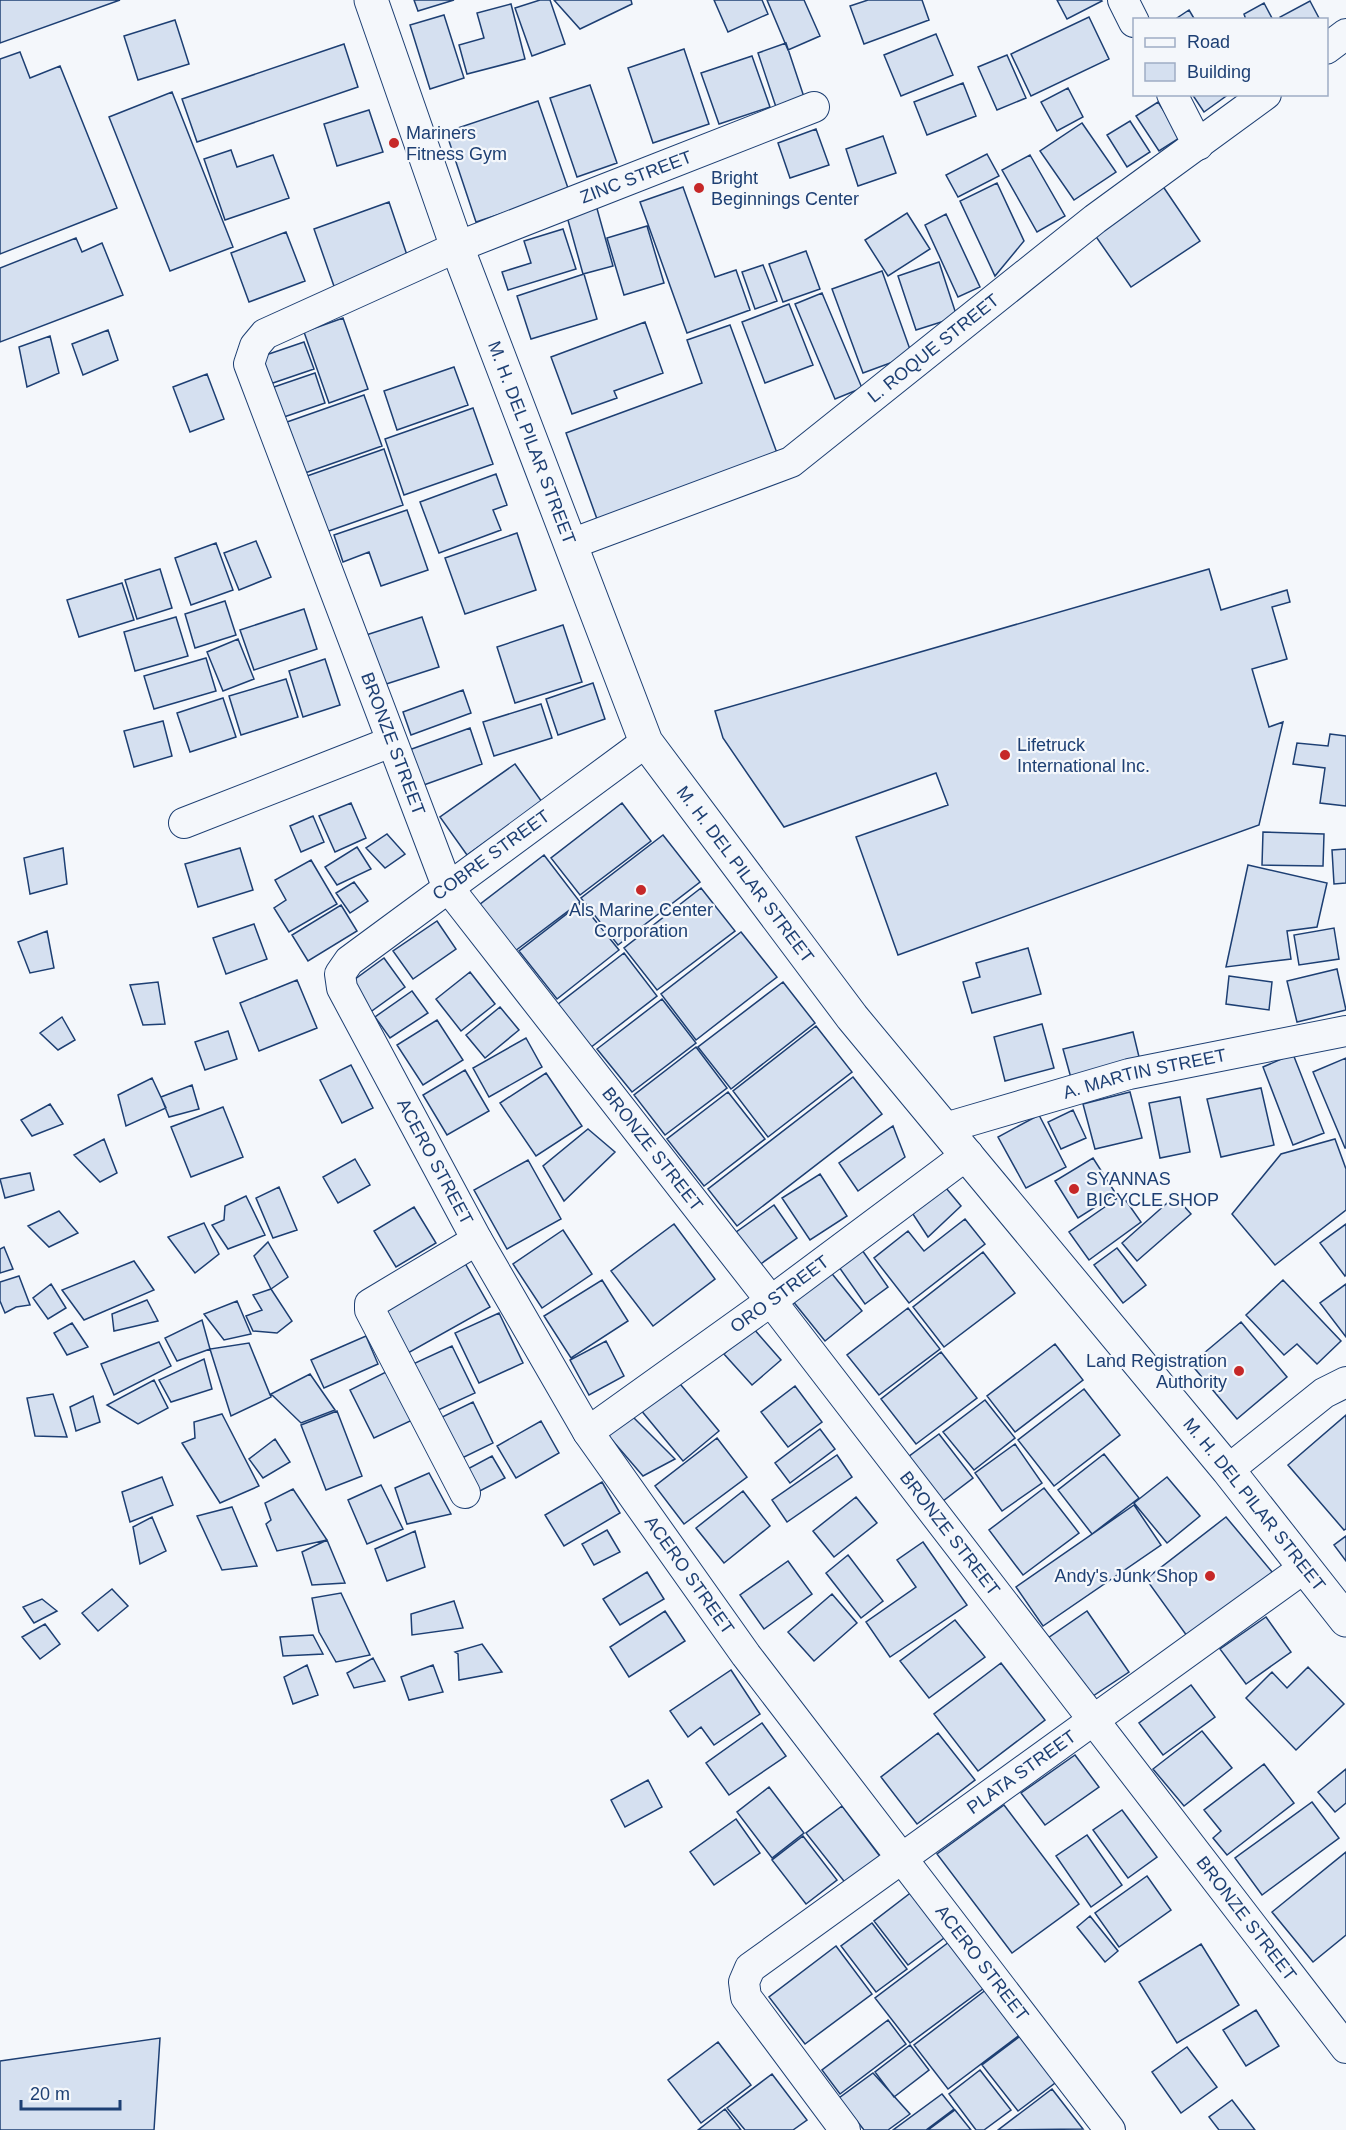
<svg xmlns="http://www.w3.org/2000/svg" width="1346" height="2130" font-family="Helvetica,sans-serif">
	<rect width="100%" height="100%" fill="#f4f7fb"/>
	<path fill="#d5e0f0" stroke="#1d3f73" stroke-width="1.5" d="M0,0H120L0,43Z
		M414,0H454L418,11Z
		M540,0H550L565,44L532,56L515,8Z
		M554,0H631L632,4L580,29Z
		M714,0H762L768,14L728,32Z
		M767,0H804L820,36L788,50Z
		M868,0H922L929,20L864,44L850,6Z
		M1057,0H1101L1102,1L1067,19Z
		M1310,1L1320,20H1281L1280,17Z
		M1264,3L1273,20H1246L1244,14Z
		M511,4L525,59L467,74L459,45L484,38L477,13Z
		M1189,10L1195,20H1174Z
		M444,15L464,78L430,89L410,25Z
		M1089,17L1109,59L1031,96L1011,54Z
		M175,20L189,64L138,80L124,36Z
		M936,34L953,75L901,96L884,55Z
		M786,43L804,97L776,107L758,53Z
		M344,44L358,87L197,142L182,99Z
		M684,49L709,124L653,143L628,68Z
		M20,52L30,78L60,66L117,208L0,254V59Z
		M1007,55L1026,98L997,110L978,67Z
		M752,56L770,107L719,124L701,73Z
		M963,83L976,116L927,135L914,102Z
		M590,85L617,163L577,177L550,98Z
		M1068,88L1083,117L1057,131L1041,102Z
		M172,92L233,247L170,271L109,117Z
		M1192,94H1229L1204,112Z
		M538,101L569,191L476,222L446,132Z
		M1158,102L1181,137L1159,151L1136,116Z
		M369,110L383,152L337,166L324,124Z
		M1130,121L1150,152L1127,167L1107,135Z
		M1082,123L1116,172L1074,200L1040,151Z
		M816,129L829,165L790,178L778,143Z
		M883,136L896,173L858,186L846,149Z
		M231,150L237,167L273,155L289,198L225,220L204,159Z
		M987,154L999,176L958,197L946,175Z
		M1030,155L1065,216L1037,232L1002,170Z
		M1160,182L1200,241L1131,287L1090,228Z
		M997,183L1024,241L995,276L960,201Z
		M683,187L715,277L736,270L750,310L687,333L640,202Z
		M389,202L410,264L335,289L314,229Z
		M596,205L613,266L583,274L566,213Z
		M907,213L930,249L888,276L865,240Z
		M946,214L980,287L958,297L925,225Z
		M647,226L664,283L624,295L607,238Z
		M563,229L576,269L508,290L502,272L531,263L524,241Z
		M286,232L305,281L249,302L231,253Z
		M76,238L82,252L102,243L123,295L0,342V268Z
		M806,251L820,289L783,302L769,264Z
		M939,262L957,317L916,330L898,276Z
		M763,265L777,301L755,309L742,272Z
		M882,271L912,355L863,373L832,289Z
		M584,274L597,319L531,339L517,296Z
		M822,293L862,388L835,399L795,304Z
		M789,304L813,365L765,383L742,322Z
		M343,318L368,389L329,403L304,332Z
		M645,322L663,373L614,391L617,398L572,414L551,357Z
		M730,325L777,453L597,519L566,433L702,383L687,340Z
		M108,330L118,360L83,375L72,344Z
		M50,336L59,373L27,387L19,347Z
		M304,342L314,369L270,384L260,357Z
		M454,367L468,405L397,430L384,391Z
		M315,373L325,403L281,418L271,388Z
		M207,374L224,419L190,432L173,387Z
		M364,395L382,446L305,473L287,422Z
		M473,408L493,464L404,495L385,439Z
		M384,449L403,505L326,532L307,476Z
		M496,474L507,505L493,510L501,530L439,553L420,502Z
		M407,510L428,570L381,586L369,552L343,562L334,535Z
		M517,533L536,590L465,614L445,558Z
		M256,541L271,577L239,590L224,553Z
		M216,543L233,590L191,605L175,558Z
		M160,569L172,608L137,619L125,580Z
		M1209,569L1221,610L1287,590L1290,602L1272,607L1287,659L1252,669L1269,727L1283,722L1259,825L898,955L856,837L948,805L936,773L784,827L723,738L715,711Z
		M122,583L134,620L79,637L67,600Z
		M225,601L236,635L195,648L185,614Z
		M304,609L317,649L254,670L240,630Z
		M176,617L188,656L135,671L124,632Z
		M422,617L439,667L380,686L363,636Z
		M563,625L582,682L515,703L497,647Z
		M238,639L254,679L223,691L207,652Z
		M206,658L216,691L154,709L144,676Z
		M325,659L340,705L303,717L289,671Z
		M286,679L298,717L241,735L229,696Z
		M593,683L605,719L558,735L546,699Z
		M463,690L471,713L411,735L403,712Z
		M223,698L236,737L190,752L177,713Z
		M541,704L552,738L494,756L483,722Z
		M163,721L172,756L134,767L124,731Z
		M470,728L482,764L421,786L409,750Z
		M1330,734L1346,736V806L1320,803L1325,768L1293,764L1297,743L1328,746Z
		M515,764L542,802L467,855L440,817Z
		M351,803L366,838L335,852L319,816Z
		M622,803L651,841L580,895L551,858Z
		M313,816L324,842L301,852L290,826Z
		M1263,832L1324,834L1323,866L1262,865Z
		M387,834L405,854L385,868L366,848Z
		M663,835L700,882L618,945L581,898Z
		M357,847L371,869L337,885L325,867Z
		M63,848L67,884L30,894L24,858Z
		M240,848L253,890L198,907L185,864Z
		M1346,849V883L1334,884L1332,850Z
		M544,855L580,902L515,951L479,905Z
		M311,860L337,904L289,932L274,908L286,900L275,880Z
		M1248,865L1327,883L1317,927L1287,931L1291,959L1226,967Z
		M354,882L368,901L350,913L336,893Z
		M701,888L735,931L657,990L624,948Z
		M581,903L619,950L557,999L519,951Z
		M341,905L357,931L308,961L292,935Z
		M437,921L456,949L413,979L393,951Z
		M254,924L267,959L226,974L213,938Z
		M1334,928L1339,959L1299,965L1294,935Z
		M47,931L54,968L30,973L18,942Z
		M741,932L777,977L696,1040L661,994Z
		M1028,948L1041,994L972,1013L963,982L980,977L976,963Z
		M624,953L657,996L590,1048L557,1005Z
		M384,958L405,987L369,1013L347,985Z
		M1337,969L1346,1010L1297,1022L1287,981Z
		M470,972L495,1004L461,1031L436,999Z
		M1229,976L1272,982L1269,1010L1226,1004Z
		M297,980L317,1028L259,1051L240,1003Z
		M158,982L165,1024L143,1025L130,985Z
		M783,982L815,1023L731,1089L698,1047Z
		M412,991L428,1013L390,1038L375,1017Z
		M662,999L696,1043L632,1092L597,1049Z
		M500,1007L519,1030L485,1058L466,1035Z
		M62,1017L75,1040L58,1050L40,1033Z
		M437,1020L463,1060L423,1085L397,1045Z
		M1042,1024L1054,1068L1005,1081L994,1037Z
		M816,1026L852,1072L768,1137L733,1091Z
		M228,1031L237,1059L205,1070L195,1042Z
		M1133,1032L1140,1061L1071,1078L1063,1049Z
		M526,1038L542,1067L489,1097L473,1068Z
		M696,1047L727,1088L665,1135L634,1095Z
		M1293,1054L1324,1133L1293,1145L1263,1067Z
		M1346,1058V1148H1345L1313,1072Z
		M351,1065L373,1108L342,1123L320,1080Z
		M465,1070L489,1111L447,1135L423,1095Z
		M546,1073L582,1126L536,1156L500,1103Z
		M853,1077L882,1114L737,1226L708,1189Z
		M152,1078L166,1108L126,1126L118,1095Z
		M192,1085L199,1109L169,1117L161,1097Z
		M1261,1088L1274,1145L1221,1157L1207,1099Z
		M728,1092L765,1139L704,1186L667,1139Z
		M1130,1092L1142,1138L1095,1149L1083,1104Z
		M1180,1097L1190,1152L1160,1158L1149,1103Z
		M50,1104L63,1124L32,1136L21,1120Z
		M223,1107L243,1157L191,1177L171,1127Z
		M1073,1110L1086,1138L1061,1149L1048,1122Z
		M1039,1115L1066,1167L1026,1188L998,1137Z
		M893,1126L905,1157L858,1191L839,1163Z
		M588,1129L615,1152L564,1201L543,1166Z
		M104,1139L117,1173L100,1182L74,1155Z
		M1335,1139L1346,1169V1210L1275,1265L1232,1214L1281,1154Z
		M1093,1158L1116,1194L1078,1218L1055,1181Z
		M355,1159L370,1185L338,1203L323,1177Z
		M528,1160L561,1219L507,1249L474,1190Z
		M30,1173L34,1190L5,1198L0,1179Z
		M820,1174L847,1216L810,1240L782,1198Z
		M941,1182L961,1206L928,1237L907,1205Z
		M279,1187L297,1230L273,1238L256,1198Z
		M1122,1195L1141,1222L1089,1260L1069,1232Z
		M246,1196L265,1235L228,1249L212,1225L224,1220L225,1206Z
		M1175,1196L1191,1214L1137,1261L1122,1243Z
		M774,1205L797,1238L755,1268L732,1235Z
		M414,1207L436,1243L396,1267L374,1231Z
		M59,1211L78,1233L49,1247L28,1226Z
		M965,1219L985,1244L909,1303L874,1258L908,1231L924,1251Z
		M204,1223L219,1254L195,1273L168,1237Z
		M674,1224L715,1279L653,1326L611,1271Z
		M1346,1224V1275L1345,1276L1320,1243Z
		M563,1230L592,1274L542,1308L513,1264Z
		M268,1242L288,1277L271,1289L254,1256Z
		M4,1247L13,1269L0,1273V1249Z
		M1117,1248L1146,1285L1123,1303L1094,1265Z
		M862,1250L888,1287L865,1304L839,1267Z
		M983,1252L1015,1293L944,1347L913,1307Z
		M462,1258L490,1307L408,1353L380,1305Z
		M134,1261L154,1290L84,1320L62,1290Z
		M829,1270L862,1311L825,1341L792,1300Z
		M19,1276L30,1305L16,1307L5,1313L0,1301V1282Z
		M602,1280L628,1321L571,1358L544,1316Z
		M1283,1280L1341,1341L1317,1364L1297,1344L1284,1355L1246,1315Z
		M51,1284L66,1308L48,1319L33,1298Z
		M1346,1284V1337L1320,1303Z
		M271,1289L292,1321L277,1333L253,1331L246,1316L262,1310L253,1295Z
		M147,1300L158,1321L114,1331L112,1314Z
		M237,1301L251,1334L224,1340L204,1314Z
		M908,1308L940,1349L879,1395L847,1355Z
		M499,1313L523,1363L479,1383L455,1333Z
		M202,1320L210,1349L177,1361L165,1338Z
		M1241,1322L1287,1377L1237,1419L1191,1364Z
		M72,1323L88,1347L67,1355L54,1333Z
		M753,1328L781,1360L752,1385L724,1354Z
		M366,1336L378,1364L324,1388L311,1360Z
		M606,1341L624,1376L589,1395L570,1360Z
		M159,1342L171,1366L114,1395L101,1364Z
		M249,1343L271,1397L231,1416L210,1349Z
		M1055,1344L1083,1380L1015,1432L987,1396Z
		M452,1346L475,1393L436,1411L413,1364Z
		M941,1352L977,1398L916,1444L881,1399Z
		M204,1359L212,1389L171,1402L159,1380Z
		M396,1367L421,1416L374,1438L350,1390Z
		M310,1374L335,1410L301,1423L271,1394Z
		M676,1379L719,1431L683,1461L640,1409Z
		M154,1380L168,1408L138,1424L107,1405Z
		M795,1386L822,1422L788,1447L761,1412Z
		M1084,1389L1120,1435L1054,1486L1018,1440Z
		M53,1394L67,1437L35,1436L27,1398Z
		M93,1396L100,1422L76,1431L70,1407Z
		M985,1400L1015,1438L974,1470L943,1432Z
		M473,1402L493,1443L456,1461L436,1420Z
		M337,1411L362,1476L326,1490L301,1425Z
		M222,1414L259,1486L220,1503L182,1443L195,1438L194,1422Z
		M1346,1415V1529L1344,1530L1288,1465Z
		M632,1416L675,1459L643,1476L606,1433Z
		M541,1421L559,1453L516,1478L497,1446Z
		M820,1429L835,1449L790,1483L775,1463Z
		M939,1434L973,1478L943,1501L908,1457Z
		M717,1438L747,1477L684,1524L655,1486Z
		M275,1439L290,1462L263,1478L249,1459Z
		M1015,1444L1042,1483L1002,1511L975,1473Z
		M1104,1454L1139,1498L1092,1534L1058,1490Z
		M837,1455L852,1477L787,1522L772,1500Z
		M492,1456L505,1478L474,1494L462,1472Z
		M429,1473L451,1514L407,1524L395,1488Z
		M162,1477L173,1505L130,1522L122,1492Z
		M1167,1477L1200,1516L1167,1543L1134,1503Z
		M602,1482L620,1513L564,1546L545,1515Z
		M381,1485L403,1529L367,1544L348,1500Z
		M1044,1488L1079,1533L1023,1575L989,1530Z
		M293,1489L327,1540L277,1551L266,1524L271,1520L265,1503Z
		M743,1491L770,1526L724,1563L696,1528Z
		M856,1497L877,1523L834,1557L813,1531Z
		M1134,1505L1161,1545L1043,1626L1016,1587Z
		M232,1507L257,1566L222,1570L197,1516Z
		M152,1517L166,1551L140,1564L133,1527Z
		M1226,1517L1273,1573L1187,1636L1146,1579Z
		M607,1530L620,1552L594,1565L582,1544Z
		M415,1531L425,1567L387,1581L375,1549Z
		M1346,1536V1561L1334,1545Z
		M327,1540L345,1583L312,1585L302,1552Z
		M923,1542L967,1605L890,1657L866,1622L916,1587L897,1560Z
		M848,1555L883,1601L861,1618L826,1573Z
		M788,1561L812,1594L764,1629L740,1595Z
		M647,1572L664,1599L620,1625L603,1599Z
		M112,1589L128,1606L98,1631L82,1613Z
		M341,1593L370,1655L336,1662L319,1632L312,1598Z
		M832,1594L857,1623L814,1661L788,1632Z
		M42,1599L57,1611L34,1623L23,1607Z
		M454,1601L463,1628L412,1635L411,1614Z
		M665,1611L685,1641L629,1677L610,1647Z
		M1087,1611L1129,1672L1090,1698L1048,1638Z
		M1266,1617L1291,1652L1246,1684L1220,1649Z
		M955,1620L985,1657L929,1698L900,1661Z
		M45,1624L60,1644L40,1659L22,1637Z
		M313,1635L323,1654L283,1656L280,1637Z
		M482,1644L502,1672L459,1680L458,1654L455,1652Z
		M373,1658L385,1681L354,1688L347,1673Z
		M1001,1663L1045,1720L978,1771L934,1714Z
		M307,1665L318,1695L293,1704L284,1677Z
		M433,1665L443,1692L409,1700L401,1677Z
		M1308,1667L1344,1704L1296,1750L1246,1698L1272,1672L1287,1688Z
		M731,1670L760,1714L714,1745L701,1727L688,1737L670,1711Z
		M1191,1685L1215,1717L1163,1755L1139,1723Z
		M762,1723L786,1756L729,1795L706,1763Z
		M1202,1731L1232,1768L1184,1806L1153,1769Z
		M938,1733L975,1780L917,1824L881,1777Z
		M1075,1755L1099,1787L1045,1825L1021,1793Z
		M1264,1764L1294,1803L1227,1855L1213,1838L1221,1831L1204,1810Z
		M1346,1769V1803L1335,1812L1318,1792Z
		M648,1780L662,1807L625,1827L611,1800Z
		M769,1787L804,1833L772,1858L737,1812Z
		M1312,1802L1339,1838L1262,1895L1235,1858Z
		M1004,1805L1079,1904L1012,1953L937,1854Z
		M842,1806L882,1859L847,1885L806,1833Z
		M1122,1810L1157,1857L1128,1878L1093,1830Z
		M736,1819L760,1853L714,1885L690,1852Z
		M1087,1835L1122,1885L1091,1907L1056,1856Z
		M803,1836L837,1880L806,1904L772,1860Z
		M1346,1852V1935L1313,1962L1272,1912Z
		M1147,1876L1171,1910L1119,1947L1095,1913Z
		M913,1891L948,1935L908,1965L874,1921Z
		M1090,1916L1118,1951L1105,1962L1077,1927Z
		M872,1923L907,1969L876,1992L841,1946Z
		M949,1942L984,1988L910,2043L875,1998Z
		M1201,1944L1239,2005L1177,2043L1139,1982Z
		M836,1946L872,1994L805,2044L769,1997Z
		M987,1989L1021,2034L948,2089L914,2045Z
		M1256,2010L1279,2046L1246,2066L1223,2030Z
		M888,2020L906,2044L840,2094L822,2070Z
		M1023,2034L1059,2080L1018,2111L982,2065Z
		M160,2038L154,2130H0V2061Z
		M718,2042L751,2085L701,2123L668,2080Z
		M910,2045L929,2070L894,2097L875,2072Z
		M1187,2047L1217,2087L1181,2113L1152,2072Z
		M980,2070L1011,2110L984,2130H976L949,2094Z
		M873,2073L910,2114L888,2130H864L839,2098Z
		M772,2074L807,2120L793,2130H745L727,2108Z
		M1052,2089L1083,2129L998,2130Z
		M942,2094L954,2109L926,2130H893Z
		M1232,2100L1255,2130H1219L1209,2117Z
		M725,2109L741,2130H698Z
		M955,2110L971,2130H928Z"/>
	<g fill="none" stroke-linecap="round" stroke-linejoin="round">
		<defs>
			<g id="minor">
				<path d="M1123,0L1134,22"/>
				<path d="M1326,49L1346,34"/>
				<path d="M1172,94L1198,145"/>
				<path id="s1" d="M814,107L457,247L265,334L255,346L249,364L447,886L771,1301L1346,2048"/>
				<path id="s2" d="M571,544L791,462L1095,219L1266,94"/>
				<path id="s3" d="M646,742L349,961L340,974L342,988L477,1240L588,1432L746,1655L1110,2130"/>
				<path d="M184,823L391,742"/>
				<path id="s4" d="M945,1128L1129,1074L1346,1031"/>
				<path id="s5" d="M588,1432L771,1301L968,1154"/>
				<path d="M1228,1470L1324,1393L1346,1382"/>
				<path d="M465,1493L370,1310V1304L477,1240"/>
				<path id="s6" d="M845,2130L746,1997L744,1982L750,1968L1304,1568"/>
			</g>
			<g id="secondary">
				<path id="s7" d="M371,0L457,247L646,742L852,1017L1228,1470L1346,1620"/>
			</g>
		</defs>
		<use href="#minor" stroke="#1d3f73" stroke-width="32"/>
		<use href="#secondary" stroke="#1d3f73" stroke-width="35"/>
		<use href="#minor" stroke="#f4f7fb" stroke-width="30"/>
		<use href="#secondary" stroke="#f4f7fb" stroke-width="33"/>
	</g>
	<g fill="#c62828" stroke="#f4f7fb" stroke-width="2">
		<circle cx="394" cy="143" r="6"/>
		<circle cx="699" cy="188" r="6"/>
		<circle cx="1005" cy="755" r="6"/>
		<circle cx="641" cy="890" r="6"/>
		<circle cx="1074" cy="1189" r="6"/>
		<circle cx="1239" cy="1371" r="6"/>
		<circle cx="1210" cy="1576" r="6"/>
	</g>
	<g text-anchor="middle" stroke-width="4.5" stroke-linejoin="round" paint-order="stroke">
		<g font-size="18" fill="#1d3f73" stroke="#f4f7fb" text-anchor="start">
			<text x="406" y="139">Mariners<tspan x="406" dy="21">Fitness Gym</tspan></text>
			<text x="711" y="184">Bright<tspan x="711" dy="21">Beginnings Center</tspan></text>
			<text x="1017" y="751">Lifetruck<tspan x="1017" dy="21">International Inc.</tspan></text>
			<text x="641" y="916" text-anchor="middle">Als Marine Center<tspan x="641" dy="21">Corporation</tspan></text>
			<text x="1086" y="1185">SYANNAS<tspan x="1086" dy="21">BICYCLE SHOP</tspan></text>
			<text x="1227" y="1367" text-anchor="end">Land Registration<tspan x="1227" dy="21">Authority</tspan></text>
			<text x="1198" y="1582" text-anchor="end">Andy's Junk Shop</text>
		</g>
		<g font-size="18" fill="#1d3f73" stroke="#f4f7fb">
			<text transform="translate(636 177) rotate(-21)" y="6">ZINC STREET</text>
			<text dy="6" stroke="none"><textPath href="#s2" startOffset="417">L. ROQUE STREET</textPath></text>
			<text dy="6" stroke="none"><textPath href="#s7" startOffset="471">M. H. DEL PILAR STREET</textPath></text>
			<text dy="6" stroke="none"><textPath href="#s1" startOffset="1035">BRONZE STREET</textPath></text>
			<text transform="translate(491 855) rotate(-36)" y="6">COBRE STREET</text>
			<text dy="6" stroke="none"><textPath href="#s7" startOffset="957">M. H. DEL PILAR STREET</textPath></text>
			<text dy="6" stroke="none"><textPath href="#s4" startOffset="207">A. MARTIN STREET</textPath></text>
			<text dy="6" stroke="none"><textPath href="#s1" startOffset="1521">BRONZE STREET</textPath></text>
			<text dy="6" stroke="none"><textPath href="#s3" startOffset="596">ACERO STREET</textPath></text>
			<text dy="6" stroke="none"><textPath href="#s5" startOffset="236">ORO STREET</textPath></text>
			<text dy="6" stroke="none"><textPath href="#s7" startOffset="1767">M. H. DEL PILAR STREET</textPath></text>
			<text dy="6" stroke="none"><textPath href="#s1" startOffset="2007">BRONZE STREET</textPath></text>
			<text dy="6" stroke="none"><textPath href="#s3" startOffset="1082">ACERO STREET</textPath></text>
			<text dy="6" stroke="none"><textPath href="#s6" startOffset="531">PLATA STREET</textPath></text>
			<text dy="6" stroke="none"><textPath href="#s1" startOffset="2493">BRONZE STREET</textPath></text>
			<text dy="6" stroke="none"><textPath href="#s3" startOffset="1568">ACERO STREET</textPath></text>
		</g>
	</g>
	<rect x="1133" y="18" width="195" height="78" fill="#f4f7fb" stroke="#9eadc5" stroke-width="1.5"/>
	<rect x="1145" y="38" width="30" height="9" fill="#f4f7fb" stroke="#9eadc5" stroke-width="1.5"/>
	<text x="1187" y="48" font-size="18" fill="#1d3f73">Road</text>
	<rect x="1145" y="63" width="30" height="18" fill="#d5e0f0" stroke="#9eadc5" stroke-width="1.5"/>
	<text x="1187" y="78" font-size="18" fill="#1d3f73">Building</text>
	<path d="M21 2100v9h99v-9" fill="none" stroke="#1d3f73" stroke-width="3"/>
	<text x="30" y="2100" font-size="18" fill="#1d3f73" stroke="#f4f7fb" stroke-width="4.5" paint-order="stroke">20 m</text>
</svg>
